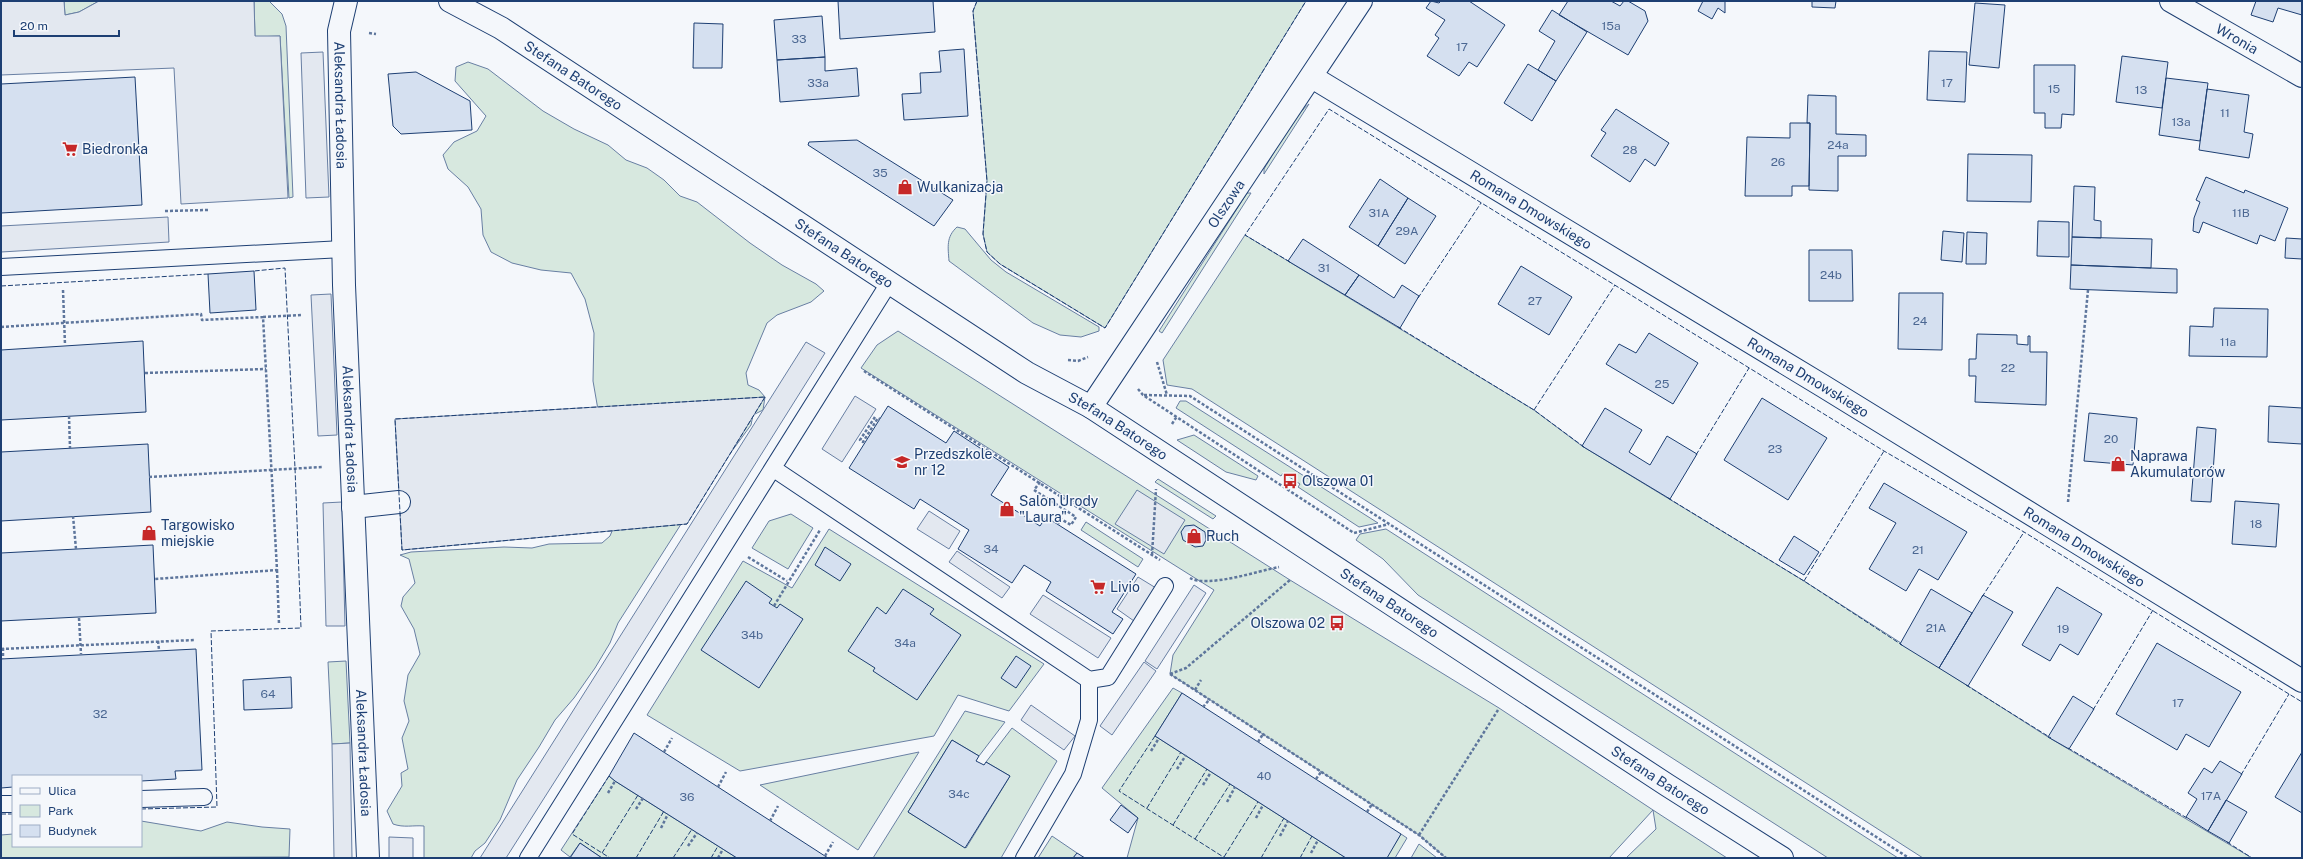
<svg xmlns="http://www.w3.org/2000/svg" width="2303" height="859" font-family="'Public Sans',sans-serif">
	<rect width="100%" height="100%" fill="#f4f7fb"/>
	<path fill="#d7e8df" stroke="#687fa3" d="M64,1H99L79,12L65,15Z
		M254,1H269L282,14L286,26L293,197L289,198L280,36L255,37Z
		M977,1H1306L1105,328L1000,264L987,252L983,234L987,181L973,11Z
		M468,62L488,69L543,111L574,129L608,145L626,160L647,168L664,180L680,196L697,202L750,243L782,265L816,284L824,291L811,302L777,315L767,323L746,373L748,385L759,390L765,397L763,410L753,415L751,425L699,496L618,623L610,643L595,668L574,698L555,720L539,747L517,780L500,820L485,843L475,851L471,858H424V826C413,825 404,828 393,824L387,811L402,786L401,773L408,769L402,738L409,721L404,701L408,675L420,654L414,629L401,606L403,597L415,583L409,559L400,555L411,552L504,547L532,548L549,544L602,543L610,536L617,519L593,381L594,333L585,299L571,273L541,270L512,263L491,252L483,235L481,209L468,187L448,169L443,155L454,142L477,131L486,116L455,81L456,67Z
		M1309,104L1264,174V169C1274,153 1295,114 1309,104Z
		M1247,193H1251L1162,333L1159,331Z
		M957,227L965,229L991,260L1006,272L1099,327V331L1081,337L1060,335L1033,323L949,261C948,247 946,237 957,227Z
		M1245,235L1534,410L1582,446L1804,581L2048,737L2252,858H1923L1192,389L1167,385L1163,360Z
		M898,331L1290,580L1499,708L1653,810L1609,858H1446L1419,835L1170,674L1173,655L1214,590L861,368L877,345Z
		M1180,401H1186L1378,523L1359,527L1298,487L1300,484L1283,473L1281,476L1176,408Z
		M1194,435L1258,476L1256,480L1226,472L1177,440Z
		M1158,479L1216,516L1213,519L1155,482Z
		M791,514L813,528L788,569L752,548L769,521Z
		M1086,522L1143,559L1138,567L1081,530Z
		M829,529L1044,664L1009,711L958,695L934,736L740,771L647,715L743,561L792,588Z
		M1386,529L1898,858H1828L1418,595L1383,559L1356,540L1360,534Z
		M346,661L350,743L332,744L328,662Z
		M1173,688L1182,693L1155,736L1346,858H1127L1138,818L1102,788Z
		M965,711L1005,722L979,756L952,740L908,812L966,848L1010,776L986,762L1012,728L1057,761L1001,858H873Z
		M919,752L858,850L760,785Z
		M609,776L615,781L737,858H602L580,843L570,857L561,850Z
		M1653,810L1727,858H1626L1656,829Z
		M141,821L201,831L227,822L262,827L290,829L289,857L1,858V835L13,834V846H141Z
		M1401,834L1407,838L1395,858H1386Z
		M1052,836L1077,853L1073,858H1038Z
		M1419,844L1437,858H1411Z"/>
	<path fill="#e3e8f0" stroke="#687fa3" d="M1,1H64L65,15L79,12L99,1H254L255,36H280L288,198L181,204L174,68L1,75Z
		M323,52L329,197L306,198L301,53Z
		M168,217L169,242L1,252V226Z
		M331,294L337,435L318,436L311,295Z
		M806,342L825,353L620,679L506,858H480Z
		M855,396L876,409L842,462L822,449Z
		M765,397L687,524L402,550L395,419Z
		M1137,490L1185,520L1164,554L1115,524Z
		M342,502L345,626H326L323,503Z
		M929,511L960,531L949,549L917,529Z
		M957,551L1010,587L1002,598L949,562Z
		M1138,577L1156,588L1134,621L1117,609Z
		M1194,585L1206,593L1157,669L1145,661Z
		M1043,595L1111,638L1098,658L1030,614Z
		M1144,662L1156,671L1112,735L1100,726Z
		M1031,705L1075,736L1064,750L1021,720Z
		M350,743L352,858H334L332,744Z
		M389,837L413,838V858H389Z"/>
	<path fill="#d5e0f0" stroke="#1d3f73" d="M838,1H933L935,32L840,39Z
		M1431,1L1439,3L1441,1H1469L1505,25L1477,67L1469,62L1459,76L1427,56L1439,38L1435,35L1445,20L1426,8Z
		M1568,1H1611L1620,6L1624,1H1628L1645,11L1648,21L1628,55L1559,15Z
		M1703,1H1725V13L1718,8L1712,19L1698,11Z
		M1812,1H1836L1835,8L1812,7Z
		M2256,1H2302V15L2278,8L2273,22L2251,15Z
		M1975,3L2005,5L1999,68L1969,65Z
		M1552,10L1587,32L1556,81L1538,70L1555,41L1539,31Z
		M822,16L825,57L777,60L774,20Z
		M694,23L723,24L722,68H693Z
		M964,49L968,116L904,120L902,94L921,93L920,73L941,72L939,51Z
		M1929,51L1967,52L1965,102L1927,100Z
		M2122,56L2168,62L2162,108L2116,102Z
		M825,57V71L857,68L859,96L780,102L777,60Z
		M1528,64L1556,81L1532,121L1504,103Z
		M2034,65H2075L2074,115L2062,114L2061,128H2045V113H2034Z
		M416,72L470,101L472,130L401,134L393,126L388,74Z
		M135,77L142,205L1,213V84Z
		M2166,78L2208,83L2200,141L2159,135Z
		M2207,89L2249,95L2244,132L2253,134L2249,158L2199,150Z
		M1808,95L1836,96V134L1866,135V156H1838V191L1809,190L1810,123H1807Z
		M1616,109L1669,143L1655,166L1645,159L1630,182L1591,156L1606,133L1601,130Z
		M1790,123H1810L1809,186H1792V196H1745L1747,137L1790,138Z
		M857,140L953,200L934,226L808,145L809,142Z
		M1968,154L2032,155L2031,202L1967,201Z
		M2206,177L2244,193L2245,190L2288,208L2275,241L2260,235L2257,244L2203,222L2199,233L2193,231L2194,218L2200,202L2196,200Z
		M1380,179L1408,198L1378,246L1349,227Z
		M2074,186L2095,187L2094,220L2101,221V238L2072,237Z
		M1408,198L1436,216L1405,264L1378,246Z
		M2038,221L2069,222V257L2037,256Z
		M1943,231L1964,233L1962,262L1941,260Z
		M1967,232L1987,233L1986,264H1966Z
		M2072,237L2152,239L2151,268L2071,265Z
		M2286,238L2302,239V259L2285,258Z
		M1303,239L1359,275L1345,295L1288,261Z
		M1809,250H1852L1853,301H1809Z
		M2071,265L2177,269V293L2070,289Z
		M1521,266L1572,297L1549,335L1498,304Z
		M254,271L256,310L210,313L208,274Z
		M1359,275L1394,298L1402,285L1419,296L1400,328L1345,295Z
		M1899,293H1943L1942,350L1898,349Z
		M2214,308L2268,309L2267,357L2189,356L2190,326L2213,327Z
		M1649,333L1698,363L1673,404L1606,364L1619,344L1636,353Z
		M1977,334L2017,335V344L2028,345V336H2030V352H2047L2046,405L1975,402L1976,376H1969V359H1976Z
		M143,341L146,412L1,420V350Z
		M1762,398L1827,438L1788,500L1724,460Z
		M888,406L946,443L954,431L1009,467L991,495L1040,526L1046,517L1136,574L1112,612L1123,619L1113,634L1046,591L1051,582L1024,565L1012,583L958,549L969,530L920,499L914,509L849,468Z
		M2269,406L2302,408V444L2268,442Z
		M1605,408L1642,430L1629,452L1650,465L1667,436L1697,454L1670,499L1582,446Z
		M2089,413L2137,418L2133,465L2084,461Z
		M2197,427L2216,429L2211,502L2191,501Z
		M148,444L151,512L1,521V452Z
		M1884,483L1967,532L1938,580L1919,569L1906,591L1869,569L1896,523L1869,508Z
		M2235,501L2279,504L2276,547L2232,544Z
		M1194,525L1205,532L1206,540L1203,546L1195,547L1183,540L1181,532L1185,526Z
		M1794,536L1819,552L1804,575L1779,560Z
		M153,545L156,613L1,621V553Z
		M825,547L851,564L840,581L815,565Z
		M746,581L772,599L769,603L777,608L780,604L803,619L759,688L701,650Z
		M2057,587L2102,614L2078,655L2060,644L2050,661L2022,645Z
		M903,589L934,609L930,614L961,635L917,700L873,671L875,668L848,651L877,607L886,614Z
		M1931,589L1972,613L1939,668L1900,644Z
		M1983,595L2013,612L1968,686L1939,668Z
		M2157,643L2241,692L2209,747L2186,734L2177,750L2116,714Z
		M196,649L202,770L175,771L176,779L141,781V776H13V787L1,788V659Z
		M1016,656L1031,666L1016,688L1001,678Z
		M291,677L292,708L244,710L243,680Z
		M1182,693L1401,834L1387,858H1346L1155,736Z
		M2073,696L2094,709L2069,749L2048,737Z
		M634,733L718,787L828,858H737L615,781L609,776Z
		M952,740L979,756L976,761L984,765L986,762L1010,776L965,848L908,812Z
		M2302,752V813L2275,797Z
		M2220,761L2242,774L2208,831L2186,817L2197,799L2188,793L2204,768L2212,773Z
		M2226,800L2247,812L2229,843L2208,831Z
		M1121,805L1138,818L1128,833L1110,820Z
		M580,843L602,858H570Z
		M1077,853L1085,858H1073Z"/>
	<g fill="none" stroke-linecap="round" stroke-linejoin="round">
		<defs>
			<path id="lane" d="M1,267L343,249
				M774,469L1089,680V720L1073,774L1024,858
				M1089,680L1108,677L1165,586
				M141,799L204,797
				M1,804H13
				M528,858L889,283"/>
			<g id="street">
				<path id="s1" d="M346,1L339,31L344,285L368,858"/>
				<path id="s2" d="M2171,1L2302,76"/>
				<path id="s3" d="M1312,77L1823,386L2302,681"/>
				<path id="s4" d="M1091,407L1361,1"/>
				<path d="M353,507L399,502"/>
			</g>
			<g id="secondary">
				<path id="s5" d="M450,1L501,28L1027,373L1091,407L1667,785L1782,858"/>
			</g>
		</defs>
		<use href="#lane" stroke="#1d3f73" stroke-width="18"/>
		<use href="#street" stroke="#1d3f73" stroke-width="24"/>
		<use href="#secondary" stroke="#1d3f73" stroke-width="24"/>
		<path stroke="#5e769c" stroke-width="2.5" stroke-dasharray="3 2" stroke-linecap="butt" d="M369,33L376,34
			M165,211L208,210
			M63,290L65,345
			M263,317L302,315
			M1,327L201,314L202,320L263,317L277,570L155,579
			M1068,360L1078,361L1088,357
			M1157,362L1167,395
			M864,371L1160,560
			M145,373L266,369
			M1138,389L1143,395L1354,533L1389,524
			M1144,395L1190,396L1909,858
			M69,416L70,448
			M875,417L860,440L863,442L878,418L880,419
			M1172,424L1177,416
			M149,477L322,467
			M1040,482L1034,490L1076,517L1071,525L1061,519L1058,524
			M2068,502L2088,290
			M73,516L76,549
			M1152,555L1156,489
			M748,557L787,581
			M277,570L279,624
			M1190,578C1208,588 1258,571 1279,567
			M774,606L820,530
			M79,618L81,654
			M158,641L159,650
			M3,648V659
			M1,649L194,640
			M1170,674L1419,835L1446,858
			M1170,674L1186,668L1290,580
			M1195,690L1201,680
			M1203,707L1209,700
			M1258,742L1263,734
			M1151,751L1159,738
			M664,752L672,738
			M1177,769L1186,755
			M1316,779L1321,772
			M1203,785L1211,772
			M718,787L726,772
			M608,793L615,781
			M1227,802L1235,787
			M636,809L643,798
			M1367,812L1372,804
			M1256,818L1263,805
			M770,821L778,806
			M661,828L668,814
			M1419,835L1498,710
			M1280,836L1288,821
			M688,846L697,833
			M1311,853L1318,840
			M825,856L833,842
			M718,858L723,849
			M1345,858V857"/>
		<use href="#lane" stroke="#f4f7fb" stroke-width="16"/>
		<use href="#street" stroke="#f4f7fb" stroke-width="22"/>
		<use href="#secondary" stroke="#f4f7fb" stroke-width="22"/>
		<path stroke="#1d3f73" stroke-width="1" stroke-dasharray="5 2" stroke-linecap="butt" d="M977,1L973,11L987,181L983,234L987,252L1000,264L1105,328L1306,1
			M1290,262L1245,235L1329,109L1884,451L2024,532L2302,702
			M1,286L208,274
			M1418,298L1481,203
			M1398,327L1534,410L1584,447
			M765,397L687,524L402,550L395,419Z
			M1534,410L1615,285
			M1696,455L1749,368
			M1668,498L1804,581L1902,645
			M1804,581L1884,451
			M1982,597L2024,532
			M1966,685L2051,738
			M2093,710L2153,610
			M1155,736L1119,791L1225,858
			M2068,748L2187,818
			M2241,775L2289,694
			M609,776L572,834L610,858
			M1147,808L1181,752
			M141,809L217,807L211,631L301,628L295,468L285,268L254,271
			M1,814H13
			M1173,825L1207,769
			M1195,839L1230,784
			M2227,842L2252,858
			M602,853L638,795
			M1224,857L1258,802
			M636,858L664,811
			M673,858L692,829
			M711,858L718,846
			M1261,858L1284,818
			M1300,858L1312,836"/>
	</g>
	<defs>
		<symbol id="supermarket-bare" viewBox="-9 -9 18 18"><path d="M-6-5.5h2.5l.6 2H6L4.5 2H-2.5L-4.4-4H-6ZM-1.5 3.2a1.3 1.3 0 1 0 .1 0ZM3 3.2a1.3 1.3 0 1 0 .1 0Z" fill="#c62828" stroke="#f4f7fb" stroke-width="2.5" paint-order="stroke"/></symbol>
		<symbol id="shop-bare" viewBox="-9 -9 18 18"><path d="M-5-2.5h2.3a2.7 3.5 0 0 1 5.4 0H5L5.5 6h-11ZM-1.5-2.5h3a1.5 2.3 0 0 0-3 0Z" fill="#c62828" stroke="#f4f7fb" stroke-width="2.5" paint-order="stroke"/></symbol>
		<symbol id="school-bare" viewBox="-9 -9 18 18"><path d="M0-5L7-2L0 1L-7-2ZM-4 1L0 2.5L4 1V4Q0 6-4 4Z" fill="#c62828" stroke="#f4f7fb" stroke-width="2.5" paint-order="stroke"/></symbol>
		<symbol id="bus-bare" viewBox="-9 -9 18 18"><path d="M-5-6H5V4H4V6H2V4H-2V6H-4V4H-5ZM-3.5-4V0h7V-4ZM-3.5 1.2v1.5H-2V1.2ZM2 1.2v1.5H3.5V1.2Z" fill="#c62828" stroke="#f4f7fb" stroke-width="2.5" paint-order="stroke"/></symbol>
	</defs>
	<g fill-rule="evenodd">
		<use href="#supermarket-bare" x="59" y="138" width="22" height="22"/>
		<use href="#shop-bare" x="894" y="176" width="22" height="22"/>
		<use href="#school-bare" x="891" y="451" width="22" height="22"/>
		<use href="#shop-bare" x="2107" y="453" width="22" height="22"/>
		<use href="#bus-bare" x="1279" y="470" width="22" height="22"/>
		<use href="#shop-bare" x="996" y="498" width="22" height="22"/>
		<use href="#shop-bare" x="138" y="522" width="22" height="22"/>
		<use href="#shop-bare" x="1183" y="525" width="22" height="22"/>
		<use href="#supermarket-bare" x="1087" y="576" width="22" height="22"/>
		<use href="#bus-bare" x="1326" y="612" width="22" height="22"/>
	</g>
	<g text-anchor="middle" stroke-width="3" stroke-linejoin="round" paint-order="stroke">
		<g font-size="12" fill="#4b6792">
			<text x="1611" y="30">15a</text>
			<text x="799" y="43">33</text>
			<text x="1462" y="51">17</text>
			<text x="818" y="87">33a</text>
			<text x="1947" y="87">17</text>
			<text x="2054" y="93">15</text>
			<text x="2141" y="94">13</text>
			<text x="2225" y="117">11</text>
			<text x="2181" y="126">13a</text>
			<text x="1838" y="149">24a</text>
			<text x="1630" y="154">28</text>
			<text x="1778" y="166">26</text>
			<text x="880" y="177">35</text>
			<text x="1379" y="217">31A</text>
			<text x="2241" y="217">11B</text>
			<text x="1407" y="235">29A</text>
			<text x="1324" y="272">31</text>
			<text x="1831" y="279">24b</text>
			<text x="1535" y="305">27</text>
			<text x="1920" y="325">24</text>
			<text x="2228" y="346">11a</text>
			<text x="2008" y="372">22</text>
			<text x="1662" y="388">25</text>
			<text x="2111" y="443">20</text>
			<text x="1775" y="453">23</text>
			<text x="2256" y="528">18</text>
			<text x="991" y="553">34</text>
			<text x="1918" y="554">21</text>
			<text x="1936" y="632">21A</text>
			<text x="2063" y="633">19</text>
			<text x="752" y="639">34b</text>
			<text x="905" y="647">34a</text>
			<text x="268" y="698">64</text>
			<text x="2178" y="707">17</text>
			<text x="100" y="718">32</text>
			<text x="1264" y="780">40</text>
			<text x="959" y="798">34c</text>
			<text x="2211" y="800">17A</text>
			<text x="687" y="801">36</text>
		</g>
		<g font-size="14" fill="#1d3f73" stroke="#f4f7fb">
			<text dy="5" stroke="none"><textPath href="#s2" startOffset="76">Wronia</textPath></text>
			<text dy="5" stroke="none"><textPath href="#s5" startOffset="144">Stefana Batorego</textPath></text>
			<text dy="5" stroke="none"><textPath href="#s1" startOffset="105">Aleksandra Ładosia</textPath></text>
			<text dy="5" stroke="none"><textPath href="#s4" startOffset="244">Olszowa</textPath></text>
			<text dy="5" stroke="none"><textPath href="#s3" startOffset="256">Romana Dmowskiego</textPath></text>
			<text dy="5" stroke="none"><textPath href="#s5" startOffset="468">Stefana Batorego</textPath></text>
			<text dy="5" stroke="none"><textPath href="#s3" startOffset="580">Romana Dmowskiego</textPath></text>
			<text dy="5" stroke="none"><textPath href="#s5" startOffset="792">Stefana Batorego</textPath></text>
			<text dy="5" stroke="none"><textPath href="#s1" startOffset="429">Aleksandra Ładosia</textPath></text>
			<text dy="5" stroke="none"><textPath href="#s3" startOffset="904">Romana Dmowskiego</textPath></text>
			<text dy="5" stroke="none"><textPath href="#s5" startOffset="1116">Stefana Batorego</textPath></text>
			<text dy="5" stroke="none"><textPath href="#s1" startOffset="753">Aleksandra Ładosia</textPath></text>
			<text dy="5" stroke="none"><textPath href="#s5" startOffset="1440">Stefana Batorego</textPath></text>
		</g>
		<g font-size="14" fill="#1d3f73" stroke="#f4f7fb" text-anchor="start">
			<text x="82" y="154">Biedronka</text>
			<text x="917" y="192">Wulkanizacja</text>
			<text x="914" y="459">Przedszkole<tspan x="914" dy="16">nr 12</tspan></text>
			<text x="2130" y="461">Naprawa<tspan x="2130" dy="16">Akumulatorów</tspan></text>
			<text x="1302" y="486">Olszowa 01</text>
			<text x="1019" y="506">Salon Urody<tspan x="1019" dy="16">"Laura"</tspan></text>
			<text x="161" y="530">Targowisko<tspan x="161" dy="16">miejskie</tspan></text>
			<text x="1206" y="541">Ruch</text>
			<text x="1110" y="592">Livio</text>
			<text x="1325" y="628" text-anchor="end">Olszowa 02</text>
		</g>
	</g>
	<rect width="2303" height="859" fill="none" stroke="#1d3f73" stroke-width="4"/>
	<rect x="12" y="775" width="130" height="72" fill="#f4f7fb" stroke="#9eadc5"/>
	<rect x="20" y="788" width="20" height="6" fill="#f4f7fb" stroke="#9eadc5"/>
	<text x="48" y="795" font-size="12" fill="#1d3f73">Ulica</text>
	<rect x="20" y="805" width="20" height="12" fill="#d7e8df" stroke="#9eadc5"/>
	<text x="48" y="815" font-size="12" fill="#1d3f73">Park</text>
	<rect x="20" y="825" width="20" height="12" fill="#d5e0f0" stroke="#9eadc5"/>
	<text x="48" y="835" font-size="12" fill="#1d3f73">Budynek</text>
	<path d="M14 30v6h105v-6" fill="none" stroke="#1d3f73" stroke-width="2"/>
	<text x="20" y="30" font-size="12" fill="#1d3f73" stroke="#f4f7fb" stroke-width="3" paint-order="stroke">20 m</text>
</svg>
